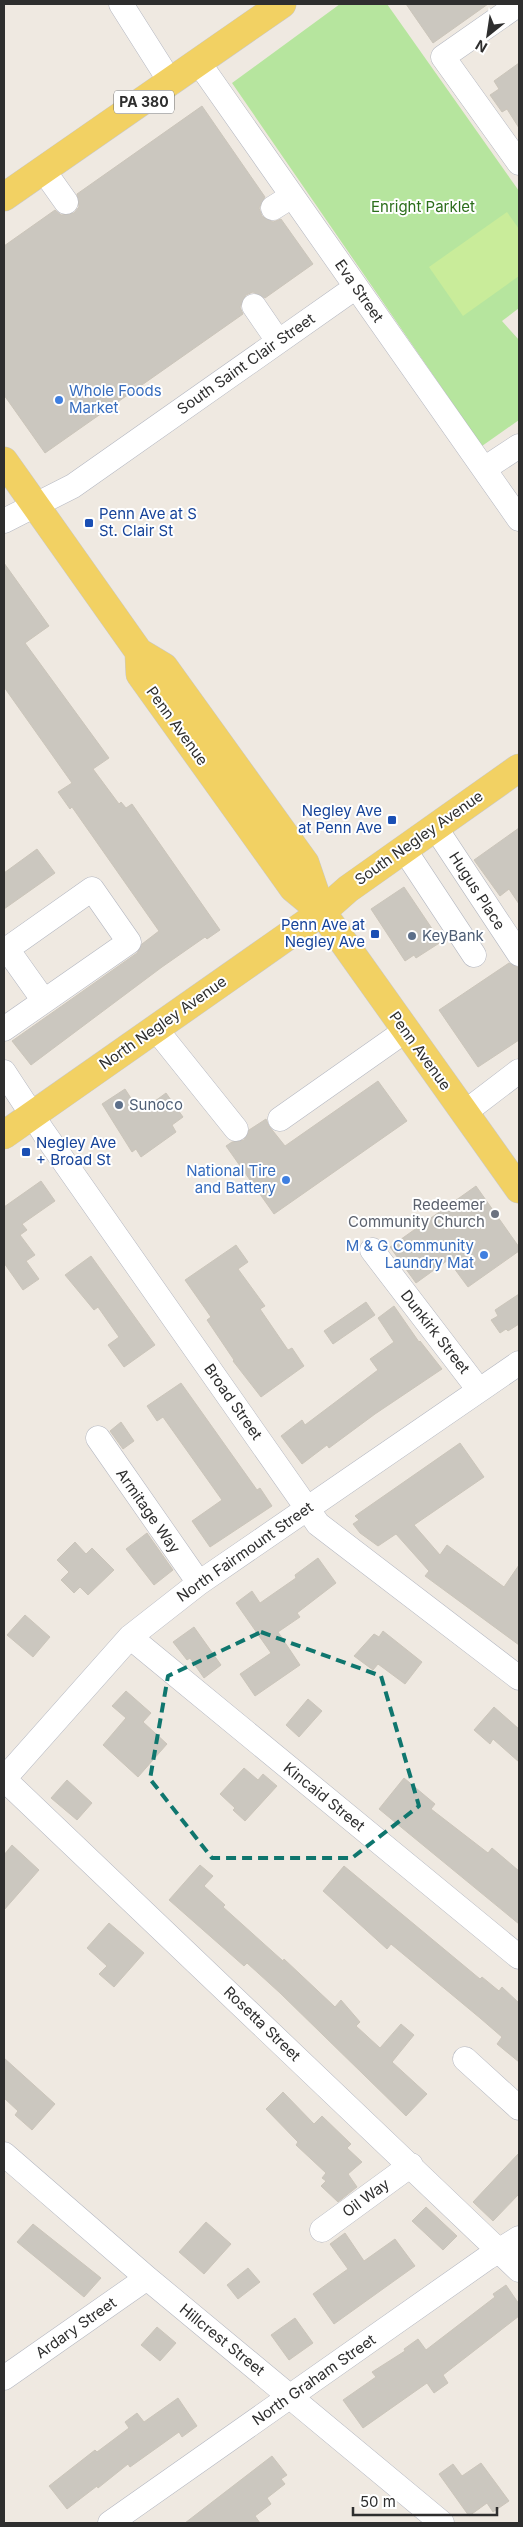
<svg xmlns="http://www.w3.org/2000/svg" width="523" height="2527" font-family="Inter,sans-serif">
	<rect width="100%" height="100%" fill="#efe9e1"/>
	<path fill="#b6e59e" d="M340,4H387L519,191V308L502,321L519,340V420L482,446L232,83Z"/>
	<path fill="#c9ec9a" d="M507,212L519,229V276L463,316L429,267Z"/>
	<path fill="#cbc7bf" stroke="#cbc5ba" d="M406,4H488L433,43Z
		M519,63V128L507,109L502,112L490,95L499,89L494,81Z
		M202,106L265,197L259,208L262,216L273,222L281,219L313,264L265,298L253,292L246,295L240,307L243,314L45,453L4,395V246L55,210L61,215L74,213L79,207L77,194Z
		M4,563L49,626L25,643L109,758L93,769L119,804L121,802L126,808L132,804L220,930L207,939L205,937L162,967L31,1065L12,1041L137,953L142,944L159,931L72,807L70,809L58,792L72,783L4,687Z
		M519,828V904L509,889L500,896L474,860Z
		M37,849L55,873L4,909V873Z
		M404,887L441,942L416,958L414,955L405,961L371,909Z
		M509,963L519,968V1040L478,1067L439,1010Z
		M378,1081L407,1121L274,1214L226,1146L232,1142L244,1140L249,1130L266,1119L269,1126L285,1146Z
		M125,1089L140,1112L166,1093L183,1117L172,1125L176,1132L141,1157L136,1149L132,1152L102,1104Z
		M41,1181L55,1201L22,1224L27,1230L20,1235L35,1255L26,1261L39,1279L23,1290L4,1263V1207Z
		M476,1186L519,1247V1251L468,1287L448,1260L416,1283L390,1247Z
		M236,1245L248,1262L238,1269L265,1306L260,1309L288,1350L292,1348L304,1366L261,1397L233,1361L234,1360L207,1320L211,1317L185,1280Z
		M91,1256L155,1345L124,1367L108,1345L119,1337L98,1307L94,1310L65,1275Z
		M519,1294V1324L508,1331L506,1329L500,1333L491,1320L498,1316L495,1310Z
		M366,1302L375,1315L333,1344L324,1331Z
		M394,1306L419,1342L420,1341L442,1369L375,1414L329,1448L327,1445L302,1464L281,1436L302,1420L305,1425L378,1370L370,1359L394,1342L378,1318Z
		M181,1383L257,1490L260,1488L272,1506L210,1547L192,1521L222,1500L163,1417L157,1421L147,1406Z
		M121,1422L134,1441L123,1449L110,1431Z
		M460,1443L484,1477L414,1525L440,1555L447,1545L504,1587L519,1565V1645L425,1576L429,1571L396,1534L378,1546L360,1533L353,1524L359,1520L355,1516Z
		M147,1533L173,1570L154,1585L126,1549Z
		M75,1542L86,1554L92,1548L114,1570L88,1595L80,1587L74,1593L61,1580L69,1572L57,1560Z
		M318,1558L336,1583L297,1613L300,1617L278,1632L300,1665L255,1696L240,1674L271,1653L236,1603L252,1591L260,1603L296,1578L295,1575Z
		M25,1615L50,1637L33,1657L7,1635Z
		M194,1627L221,1665L204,1678L190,1658L187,1660L173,1642Z
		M383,1631L422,1662L405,1684L378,1664L373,1670L354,1656L374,1634L379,1637Z
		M126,1691L151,1713L143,1722L167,1744L138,1777L103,1745L126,1718L112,1706Z
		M308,1699L322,1711L299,1737L286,1725Z
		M494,1707L519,1729V1762L493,1739L490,1744L474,1730Z
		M244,1768L258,1780L263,1774L277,1786L245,1821L233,1810L235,1808L220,1794Z
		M404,1778L435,1804L431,1809L488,1853L492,1848L519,1871V1924L379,1809Z
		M67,1780L92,1803L77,1820L51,1798Z
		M12,1845L39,1870L4,1910V1855Z
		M200,1865L213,1876L204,1886L225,1905L223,1907L283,1961L284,1959L335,2007L341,2000L360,2022L356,2026L380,2048L401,2024L414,2035L392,2062L427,2094L406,2116L280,1993L247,1963L244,1966L169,1900Z
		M344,1866L480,1979L482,1977L499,1991L502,1987L519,2003V2062L497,2044L502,2037L480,2018L391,1944L387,1949L323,1891Z
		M109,1923L144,1953L114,1987L99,1974L107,1966L87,1948Z
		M4,2058L55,2104L32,2130L15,2115L18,2111L4,2098Z
		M283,2092L314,2124L322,2116L351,2144L347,2148L362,2162L348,2174L357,2187L338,2202L321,2186L326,2181L322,2178L326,2173L296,2145L298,2142L266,2109Z
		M519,2153V2194L493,2221L473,2202Z
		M426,2207L457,2236L443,2250L412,2221Z
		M206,2222L231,2244L204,2274L179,2252Z
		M33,2224L101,2278L84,2297L17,2242Z
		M345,2233L364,2261L395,2239L415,2266L334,2324L313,2294L348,2269L330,2244Z
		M248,2268L260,2282L238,2299L227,2285Z
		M506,2285L519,2304V2316L443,2375L448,2383L434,2393L427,2383L363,2428L343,2400L376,2377L372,2372L405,2351L404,2349L418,2339L426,2350L495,2297L493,2294Z
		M295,2318L313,2343L289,2360L271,2335Z
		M157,2327L176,2343L160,2361L141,2345Z
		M178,2398L197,2426L182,2437L179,2432L130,2467L128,2464L98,2488L97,2486L67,2509L49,2486L95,2450L97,2452L129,2428L125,2422L137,2413L144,2422Z
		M272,2456L287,2475L281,2479L285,2484L267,2498L271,2504L255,2516L260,2523H185Z
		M481,2463L509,2501L493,2512L487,2503L469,2516L439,2474L453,2464L462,2476Z"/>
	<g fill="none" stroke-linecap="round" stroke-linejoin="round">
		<defs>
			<path id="minor" d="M121,4L171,83
				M519,4L443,57L519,163
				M199,63L519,519
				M44,171L66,202
				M273,208L292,196
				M254,306L278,341
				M484,469L519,446
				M4,521L73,486L356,287
				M435,827L519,954
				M404,849L474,955
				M155,1028L236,1129
				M4,1029L129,942L92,889L7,949L44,1001
				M4,1072L44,1133L318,1524L519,1678
				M464,1113L519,1071
				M280,1119L405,1031
				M372,1250L479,1390
				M98,1438L199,1583
				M130,1637L519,1957
				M4,1779L519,2270
				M4,1779L130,1637L199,1583L519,1363
				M465,2059L519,2108
				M4,2154L147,2278L442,2523
				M322,2230L411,2165
				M4,2378L147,2278
				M110,2523L487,2258L519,2238"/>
			<path id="major" d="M4,197L282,4
				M4,461L139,652L164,667L305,863L321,910
				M139,652L140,674L286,878L293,888L322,912L519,1189
				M4,1135L322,912L348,889L519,768"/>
		</defs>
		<use href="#minor" stroke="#b4b7c1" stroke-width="25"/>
		<use href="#major" stroke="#c9c9c9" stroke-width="29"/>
		<use href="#minor" stroke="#fff" stroke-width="24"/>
		<use href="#major" stroke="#f2d163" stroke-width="28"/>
	</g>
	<path fill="none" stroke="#0f766e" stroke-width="4" stroke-dasharray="10 6" stroke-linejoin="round" d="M261,1632L381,1676L419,1806L352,1858H212L150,1779L168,1676Z"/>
	<g fill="#3f7fe0" stroke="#fff" stroke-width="2">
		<circle cx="59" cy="400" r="5"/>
		<circle cx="286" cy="1180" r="5"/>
		<circle cx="484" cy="1255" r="5"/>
	</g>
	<g fill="#1a4fb4" stroke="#fff" stroke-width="2">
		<rect x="84" y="518" width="10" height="10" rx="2.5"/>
		<rect x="387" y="815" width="10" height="10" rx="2.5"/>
		<rect x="370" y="929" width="10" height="10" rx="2.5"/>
		<rect x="21" y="1147" width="10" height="10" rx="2.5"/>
	</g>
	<g fill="#5c6f8a" stroke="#fff" stroke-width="2">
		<circle cx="412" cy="936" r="5"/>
		<circle cx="119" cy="1105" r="5"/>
	</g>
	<circle fill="#6b7280" stroke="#fff" stroke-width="2" cx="495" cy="1214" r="5"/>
	<g text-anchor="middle" stroke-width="4" stroke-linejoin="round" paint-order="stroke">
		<rect fill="#fff" stroke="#6d6d6d" stroke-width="1" x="114" y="90.5" width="60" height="23" rx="4"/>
		<g font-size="14" font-weight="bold" fill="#2e2e2e">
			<text x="144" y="107">PA 380</text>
		</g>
		<g font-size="15" fill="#2c6e1b" stroke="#fff">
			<text x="423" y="212">Enright Parklet</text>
		</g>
		<g font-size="15" fill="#2e2e2e" stroke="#fff">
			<text transform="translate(359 291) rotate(55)" y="5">Eva Street</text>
			<text transform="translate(246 364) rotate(-35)" y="5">South Saint Clair Street</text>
			<text transform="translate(177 726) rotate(54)" y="5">Penn Avenue</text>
			<text transform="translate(419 838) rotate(-35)" y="5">South Negley Avenue</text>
			<text transform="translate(477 891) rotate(57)" y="5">Hugus Place</text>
			<text transform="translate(163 1023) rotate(-35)" y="5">North Negley Avenue</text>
			<text transform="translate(420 1051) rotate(54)" y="5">Penn Avenue</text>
			<text transform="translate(435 1332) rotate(52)" y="5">Dunkirk Street</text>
			<text transform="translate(233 1402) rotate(55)" y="5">Broad Street</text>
			<text transform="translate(148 1511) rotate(55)" y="5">Armitage Way</text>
			<text transform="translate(245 1552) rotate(-35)" y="5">North Fairmount Street</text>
			<text transform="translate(324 1797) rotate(39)" y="5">Kincaid Street</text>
			<text transform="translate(262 2024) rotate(44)" y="5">Rosetta Street</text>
			<text transform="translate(366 2198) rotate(-36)" y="5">Oil Way</text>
			<text transform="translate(76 2328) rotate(-35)" y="5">Ardary Street</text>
			<text transform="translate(222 2340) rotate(39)" y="5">Hillcrest Street</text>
			<text transform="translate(314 2380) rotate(-35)" y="5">North Graham Street</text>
		</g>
		<g font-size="15" fill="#366cbe" stroke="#fff" text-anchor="end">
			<text x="69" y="396" text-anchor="start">Whole Foods<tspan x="69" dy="17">Market</tspan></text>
			<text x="276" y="1176">National Tire<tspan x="276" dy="17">and Battery</tspan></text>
			<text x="474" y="1251">M &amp; G Community<tspan x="474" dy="17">Laundry Mat</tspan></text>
		</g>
		<g font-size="15" fill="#164399" stroke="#fff" text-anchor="start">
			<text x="99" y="519">Penn Ave at S<tspan x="99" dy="17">St. Clair St</tspan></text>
			<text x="382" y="816" text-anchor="end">Negley Ave<tspan x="382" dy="17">at Penn Ave</tspan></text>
			<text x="365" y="930" text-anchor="end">Penn Ave at<tspan x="365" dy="17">Negley Ave</tspan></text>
			<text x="36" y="1148">Negley Ave<tspan x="36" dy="17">+ Broad St</tspan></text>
		</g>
		<g font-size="15" fill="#4e5e75" stroke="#fff" text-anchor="start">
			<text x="422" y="941">KeyBank</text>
			<text x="129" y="1110">Sunoco</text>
		</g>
		<g font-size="15" fill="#5b616d" stroke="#fff" text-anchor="end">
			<text x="485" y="1210">Redeemer<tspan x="485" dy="17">Community Church</tspan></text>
		</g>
	</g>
	<rect width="523" height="2527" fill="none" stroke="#2e2e2e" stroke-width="10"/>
	<g transform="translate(488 35) rotate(210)" stroke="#ffffff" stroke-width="4" paint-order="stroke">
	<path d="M0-4L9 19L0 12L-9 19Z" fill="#2e2e2e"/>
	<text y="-8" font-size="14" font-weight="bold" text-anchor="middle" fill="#2e2e2e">N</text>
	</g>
	<path d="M353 2507v8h144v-8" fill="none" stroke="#2e2e2e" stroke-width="2.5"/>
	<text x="360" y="2507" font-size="15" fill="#2e2e2e" stroke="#ffffff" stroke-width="4" paint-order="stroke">50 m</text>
</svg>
